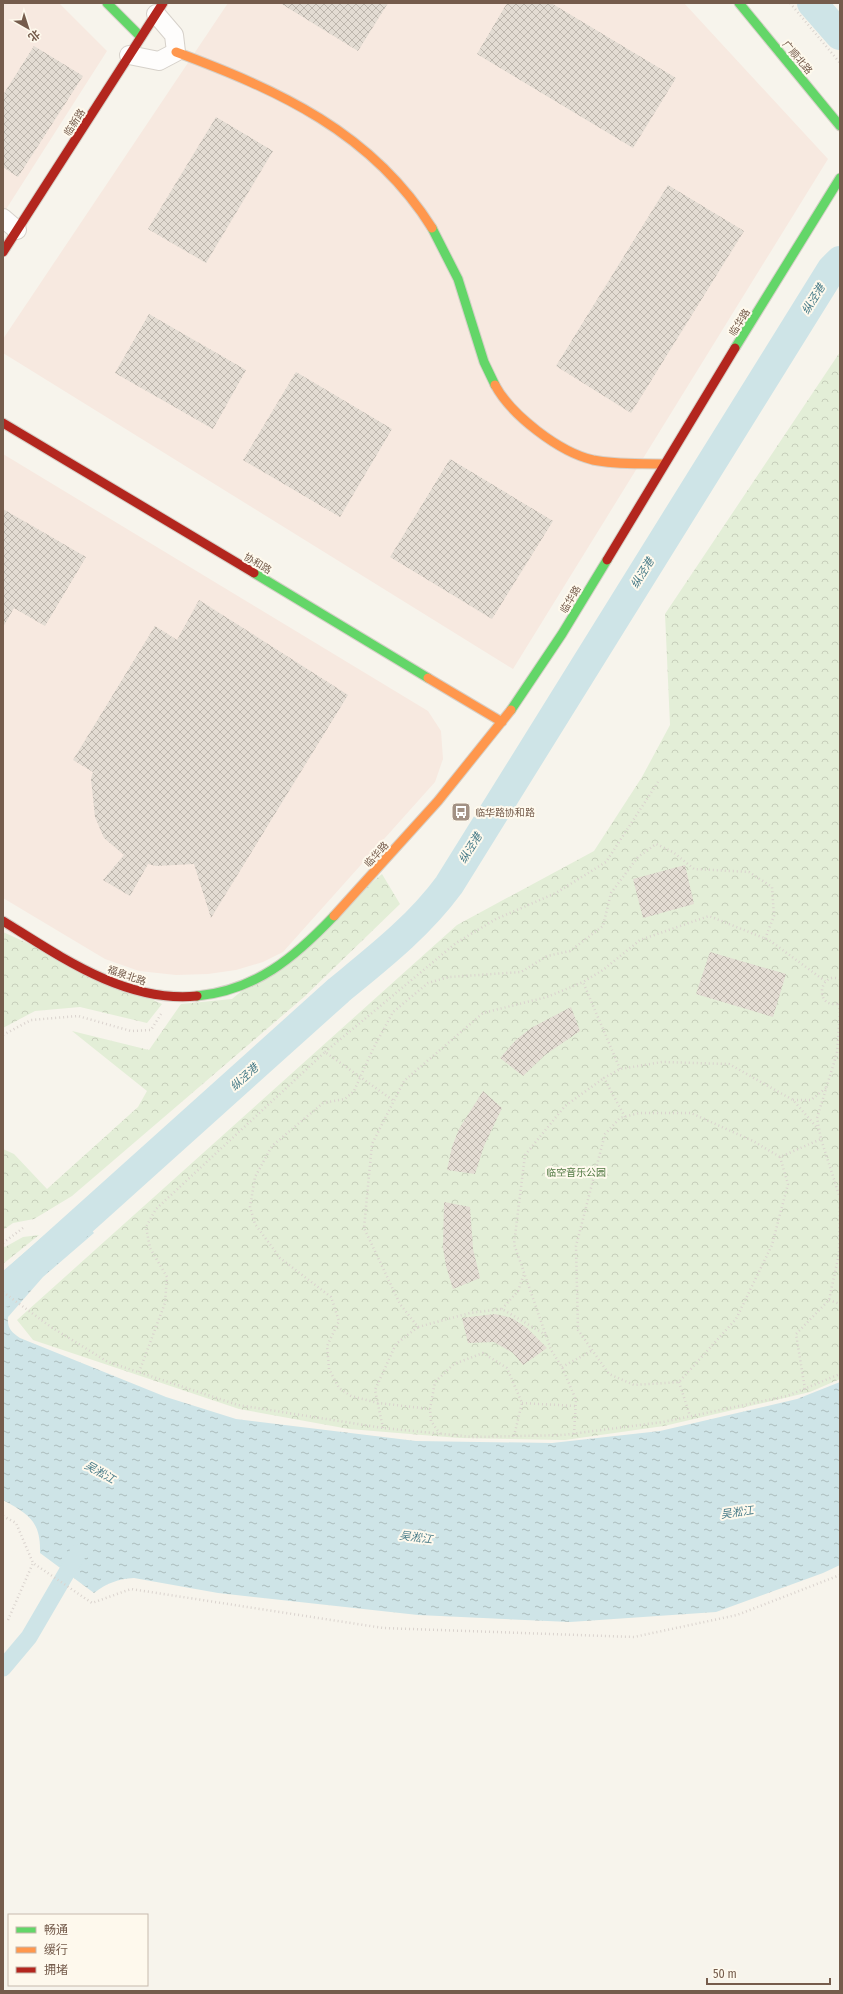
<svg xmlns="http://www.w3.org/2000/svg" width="843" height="1994" font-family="'Fira Sans Condensed','Noto Sans SC',sans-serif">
	<defs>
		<pattern id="forest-crowns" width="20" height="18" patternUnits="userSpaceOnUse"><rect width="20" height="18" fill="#e3eed7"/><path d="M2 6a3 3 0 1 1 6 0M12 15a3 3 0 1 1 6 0" fill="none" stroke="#c6ceba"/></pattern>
		<pattern id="water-ripples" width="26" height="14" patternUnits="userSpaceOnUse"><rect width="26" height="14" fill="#cee4e7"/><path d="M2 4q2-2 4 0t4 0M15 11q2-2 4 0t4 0" fill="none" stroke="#acbcbd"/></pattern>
		<pattern id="building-cross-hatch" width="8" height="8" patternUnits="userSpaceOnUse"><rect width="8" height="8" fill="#e3dcd3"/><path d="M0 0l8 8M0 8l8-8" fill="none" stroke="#bdb6ad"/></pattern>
	</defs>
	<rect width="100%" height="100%" fill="#f7f4ec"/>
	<path fill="#f7e9e0" d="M3,3H59L107,51L3,214Z
		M228,3H684L828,159L513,669L3,353V339Z
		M3,454L428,711L441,731L443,759L435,782L283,952L263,962L236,970L208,974L176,975L139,971L105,959L3,898Z"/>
	<path fill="url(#forest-crowns)" d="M840,352V1379L810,1392L664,1426L565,1440L459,1438L349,1429L239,1409L33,1340L17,1320L457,925L594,851L642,777L670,725L665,614Z
		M382,874L400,904L304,997L72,1196L34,1219L13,1223L3,1230V1149L14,1154L47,1189L138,1107L147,1091L72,1031L149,1050L181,1004L232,999Z
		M3,932L162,1004L147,1023L80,1007L35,1011L3,1028Z
		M39,1235L3,1264V1246L5,1247L23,1237Z"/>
	<path fill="url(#water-ripples)" d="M75,1209L94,1233L43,1277L8,1317C7,1328 11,1332 20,1338L166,1397L236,1419L416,1441L552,1443L660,1431L797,1399L840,1382V1565L823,1573L716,1612L570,1622L418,1615L218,1593L134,1578C118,1579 107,1583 94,1593L40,1553C41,1522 29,1514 3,1500V1271Z"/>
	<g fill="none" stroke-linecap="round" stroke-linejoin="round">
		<path stroke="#cee4e7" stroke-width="17" d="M3,1668L29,1637L78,1553"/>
		<path stroke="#cee4e7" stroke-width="30" d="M812,3L840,35
			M3,1292L339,990C378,958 419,926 449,885L832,269L840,261"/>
	</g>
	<path fill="url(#building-cross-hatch)" d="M280,3H388L358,51Z
		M507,3H551L676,78L633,148L477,54Z
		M34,46L83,76L18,177L3,167V95Z
		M216,117L273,151L206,263L148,229Z
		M668,185L744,231L631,413L556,366Z
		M149,314L246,370L213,429L115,373Z
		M296,372L392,429L340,517L243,460Z
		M450,459L553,521L492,619L390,557Z
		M3,509L86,557L45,626L14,608L3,627Z
		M199,600L348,695L211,918L194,864L156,866L148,864L130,896L103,880L124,855L104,838L95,817L91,779L93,772L73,760L155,626L177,640Z
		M685,865L694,904L643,918L633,879Z
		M710,952L786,974L773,1017L696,994Z
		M571,1007L580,1031L545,1055L523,1076L500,1058L516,1040L531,1028Z
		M483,1091L502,1108L484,1146L475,1174L447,1170L452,1147L459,1129Z
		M444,1202L470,1207L473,1249L480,1278L453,1289L446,1266L443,1248Z
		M495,1314L512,1318L527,1328L547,1348L523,1365L513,1353L494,1342L468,1343L462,1318Z"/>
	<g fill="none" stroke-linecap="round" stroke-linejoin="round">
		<defs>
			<path id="street" d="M129,55L159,61L176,52L174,35L156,14
				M3,218L17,230"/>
			<path id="fast" d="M107,3L141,37
				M739,3L840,126
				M432,228L458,279L484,362L495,385
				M735,348L840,178
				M254,573L428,678
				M511,710L562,634L607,560
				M197,996C256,990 294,958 334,916"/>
			<path id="slow" d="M176,52C278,90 372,132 432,228
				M495,385C511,415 559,452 593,460C617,465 640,463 664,464
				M428,678L502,722
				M334,916L438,801L511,710"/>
			<path id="jam" d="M3,252L163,3
				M3,423L254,573
				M607,560L735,348
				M3,921C61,957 125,1003 197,996"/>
		</defs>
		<use href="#street" stroke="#d6d1ca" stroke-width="20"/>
		<use href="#fast" stroke="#d6d0c8" stroke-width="11"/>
		<use href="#slow" stroke="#d6d0c8" stroke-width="11"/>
		<use href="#jam" stroke="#d6d0c8" stroke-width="11"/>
		<path stroke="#dad3ce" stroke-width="2.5" stroke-dasharray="1 3" stroke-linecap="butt" d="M790,3L840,63
			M840,979C817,971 815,1011 840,1003
			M838,1004L840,1010
			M840,1012L837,1053L817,1118L821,1139L840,1198
			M3,1035L31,1020L78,1016L131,1031L151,1030L161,1014
			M325,1052L456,943L496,919L556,893L606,862L658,782
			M620,1069L583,982L603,970L640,940L709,916L769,940L825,981
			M793,1100H811L826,1088
			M625,1117L604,1078L620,1069L662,1062L729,1064L793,1100L819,1130
			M780,1157L788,1184L772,1245L736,1319L679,1382L634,1385L609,1374L578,1330L576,1246L605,1134L620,1118L639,1113H691L753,1141L780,1157L821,1139
			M3,1243L23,1228
			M3,1292L51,1327L108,1362L238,1405L383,1428L473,1437L563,1435L663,1422L787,1396L840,1374
			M829,1300L840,1304
			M502,1309L518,1291L524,1274
			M546,1335L502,1309L470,1313L418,1327L400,1304L364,1228L372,1144L404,1081L483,1013L547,997L583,982
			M562,1367L591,1351
			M139,1372L165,1303L167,1277L150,1248L146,1227L156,1209L325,1052L394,1101
			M679,1382L690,1416
			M805,1389L796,1334L829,1300L839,1254L840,1198
			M522,1403L575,1406
			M430,1409L435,1382L454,1364L483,1353L507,1368L522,1403L514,1436
			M383,1428L375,1390L396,1344L418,1327
			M440,1434L431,1421L430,1409L378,1403L351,1396L339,1388L329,1369L327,1346L339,1321L331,1297L280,1258L255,1224L250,1207L255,1177L272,1146L323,1103L345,1099L354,1091L373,1049L393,1012L428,983L449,977L521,972L547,956L570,951L603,926L611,893L638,857L656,844L673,852L694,869L749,872L772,887L774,916L765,939
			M574,1434L576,1400L562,1367L551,1350L514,1244L525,1155L565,1106L604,1078
			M3,1516L16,1523L33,1563L92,1603L131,1589L383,1628L634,1637L737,1615L840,1575
			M8,1620L33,1563"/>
		<use href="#street" stroke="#fefdfc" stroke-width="18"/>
		<use href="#fast" stroke="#63d668" stroke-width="9"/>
		<use href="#slow" stroke="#ff974d" stroke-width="9"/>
		<use href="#jam" stroke="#b3261e" stroke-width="9"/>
	</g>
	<defs>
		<symbol id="bus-square" viewBox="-11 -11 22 22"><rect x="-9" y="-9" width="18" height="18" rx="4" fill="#a29184" stroke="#fef9ed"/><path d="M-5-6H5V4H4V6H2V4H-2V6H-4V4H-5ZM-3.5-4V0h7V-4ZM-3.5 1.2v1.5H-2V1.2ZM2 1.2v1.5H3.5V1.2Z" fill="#fff"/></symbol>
	</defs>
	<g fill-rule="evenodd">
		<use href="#bus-square" x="450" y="801" width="22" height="22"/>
	</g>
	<g text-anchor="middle" stroke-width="4" stroke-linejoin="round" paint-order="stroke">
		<g font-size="10" fill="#755c4c" stroke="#fef9ed">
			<text transform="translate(798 57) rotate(50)" y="4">广顺北路</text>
			<text transform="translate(74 122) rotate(-57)" y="4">临新路</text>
			<text transform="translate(739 322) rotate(-58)" y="4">临华路</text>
			<text transform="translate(258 563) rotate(31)" y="4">协和路</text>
			<text transform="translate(570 599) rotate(-59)" y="4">临华路</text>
			<text transform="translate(376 854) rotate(-47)" y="4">临华路</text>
			<text transform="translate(127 975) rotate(19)" y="4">福泉北路</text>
		</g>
		<g font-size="10" fill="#755c4c" stroke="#fef9ed" text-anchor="start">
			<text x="475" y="816">临华路协和路</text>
		</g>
		<g font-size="10" fill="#527a44" stroke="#fef9ed">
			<text x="576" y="1176">临空音乐公园</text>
		</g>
		<g font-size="11" font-style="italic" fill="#467a87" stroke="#fef9ed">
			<text transform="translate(813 299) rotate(-58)" y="4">纵泾港</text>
			<text transform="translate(642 573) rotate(-58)" y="4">纵泾港</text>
			<text transform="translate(470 848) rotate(-58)" y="4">纵泾港</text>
			<text transform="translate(244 1077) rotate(-42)" y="4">纵泾港</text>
			<text transform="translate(100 1472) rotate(29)" y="4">吴淞江</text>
			<text transform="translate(737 1512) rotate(-8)" y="4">吴淞江</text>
			<text transform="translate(416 1537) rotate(8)" y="4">吴淞江</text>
		</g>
	</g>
	<rect width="843" height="1994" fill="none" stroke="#755c4c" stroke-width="8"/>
	<rect x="8" y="1914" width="140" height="72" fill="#fef9ed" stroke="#c7baad"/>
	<rect x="16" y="1927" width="20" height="6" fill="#63d668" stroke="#c7baad"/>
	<text x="44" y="1934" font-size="12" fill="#755c4c">畅通</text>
	<rect x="16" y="1947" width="20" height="6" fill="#ff974d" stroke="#c7baad"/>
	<text x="44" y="1954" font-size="12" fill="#755c4c">缓行</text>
	<rect x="16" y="1967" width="20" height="6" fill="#b3261e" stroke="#c7baad"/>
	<text x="44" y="1974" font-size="12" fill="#755c4c">拥堵</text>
	<g transform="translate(28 28) rotate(141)" stroke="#fef9ed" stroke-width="3" paint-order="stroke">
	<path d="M0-3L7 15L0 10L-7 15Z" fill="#755c4c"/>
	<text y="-6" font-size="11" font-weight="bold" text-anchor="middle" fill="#755c4c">北</text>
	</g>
	<path d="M707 1978v6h123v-6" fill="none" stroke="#755c4c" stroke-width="2"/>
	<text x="713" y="1978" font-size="12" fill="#755c4c" stroke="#fef9ed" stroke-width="3" paint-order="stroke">50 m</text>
</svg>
